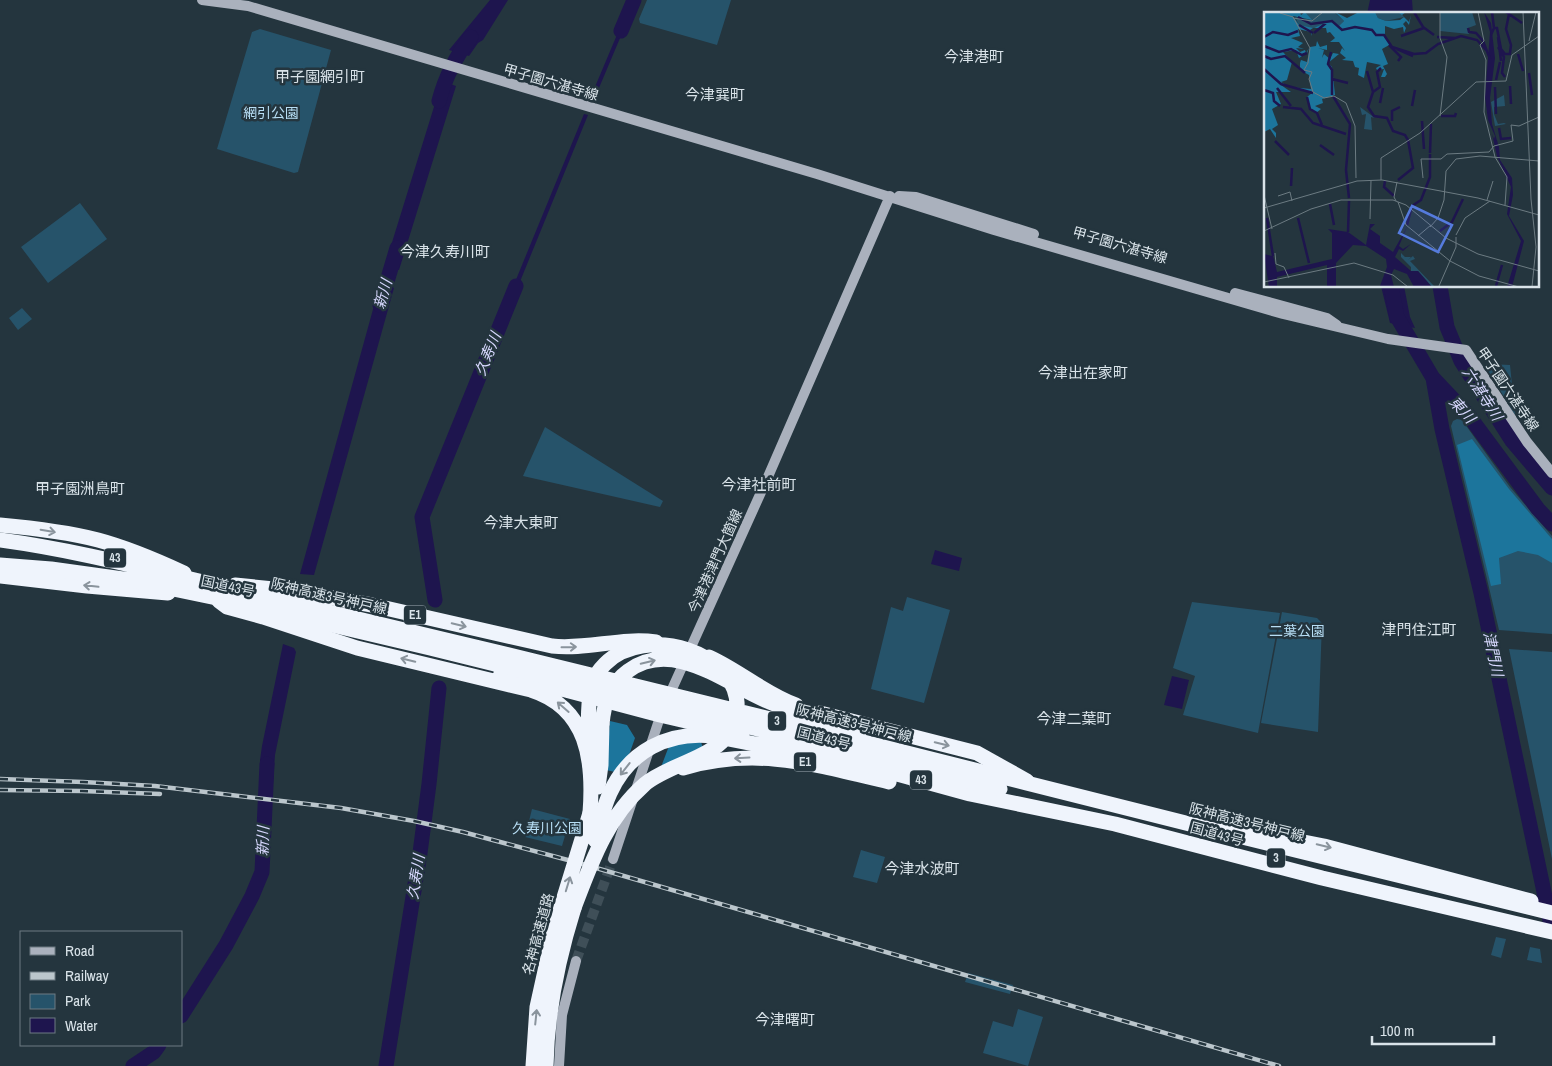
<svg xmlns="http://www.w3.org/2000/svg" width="1552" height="1066" font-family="'Archivo Narrow','Noto Sans JP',sans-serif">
	<rect width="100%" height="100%" fill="#24353e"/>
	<path fill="#26536a" d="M647,0H731L717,45L640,23L639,19Z
		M260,29L331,50L298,172L294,173L217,149L252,32Z
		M80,203L107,239L48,283L21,247Z
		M22,308L32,319L18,330L9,318Z
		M1488,364L1510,365L1515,415L1486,367Z
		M1457,419L1462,420L1510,487L1552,536V634L1499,630L1451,426L1453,421Z
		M545,427L663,501L660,507L523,476Z
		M907,597L950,610L924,703L871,689L891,607L903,611Z
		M1192,602L1280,613L1258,733L1183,715L1195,676L1173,668Z
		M1282,612L1317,618L1322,623L1318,732L1261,723Z
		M1509,649L1552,652V859Z
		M532,809L570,819L562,846L525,837Z
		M861,850L885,857L877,883L853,877Z
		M1496,937L1506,939L1501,958L1491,955Z
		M1530,947L1540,949L1542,963L1527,960Z
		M968,973L1013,985L1010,994L965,982Z
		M1018,1009L1043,1017L1028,1066L983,1053L993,1021L1013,1027Z"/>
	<path fill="#1c759c" d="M1472,439L1509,489L1552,539V563L1538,555L1518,551L1499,558L1501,584L1491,586L1457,445Z
		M610,721L627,725L635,738L629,755L615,772L606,770Z
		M690,742H701L703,748L661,767L669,746Z"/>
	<path fill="#1e154e" d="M490,0H508L483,40L478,43L469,56L449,50Z
		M1370,0H1412L1413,14L1389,11L1388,14H1367Z
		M627,11L631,12L596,95L592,94Z
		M442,81L456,86L399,270L385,265Z
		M584,114L588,115L510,306L506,304Z
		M380,284L394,288L314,575L300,574Z
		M1381,286H1404L1410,317L1415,328L1390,323Z
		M935,550L962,558L959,571L931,564Z
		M283,644L294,648L296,652L275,755L273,784L262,782L260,760L262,746Z
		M1172,676L1189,680L1182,709L1164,705Z"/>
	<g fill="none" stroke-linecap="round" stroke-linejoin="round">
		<path stroke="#1e154e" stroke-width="15" d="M621,31L634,0
			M439,101C445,78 456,56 471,37
			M1391,286L1397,317L1433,378L1469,416L1538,509L1552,524
			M1440,286L1447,327L1461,361L1512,441L1552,488
			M380,305L397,248
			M1433,378L1442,429L1481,593L1552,930
			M435,600L422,517L516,286
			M181,1016L226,945L252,896L262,872L267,764
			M133,1066L154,1052L159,1045
			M386,1066L420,853L429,784L439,688"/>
		<path stroke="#3f4f58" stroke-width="10" stroke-dasharray="10 5" stroke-linecap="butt" d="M576,961L613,859"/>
		<path stroke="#aab1bd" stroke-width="10" d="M202,0L248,6L817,174L994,230L1283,314L1388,339L1466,350L1527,442L1552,473
			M899,196L916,197L1034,234
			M1235,293L1327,318L1337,325
			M668,698L767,479L890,196
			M613,859L662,711
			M559,1066L562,1015L576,961"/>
		<path stroke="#eff4fc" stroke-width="15" d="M0,525C33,528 67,532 98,540C128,548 156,560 184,573
			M0,576L87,586L168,593
			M235,585L294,591L372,605L552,646C587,650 621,637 656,642
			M219,601L227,607L263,617L357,648L531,690C588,708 594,761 590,813
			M709,657C740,671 765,694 796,705
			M501,673L660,715L742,734
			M820,713L977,753L1027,781
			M857,763L970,794L1115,824L1322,878L1552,932
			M683,768C758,746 816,765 889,782
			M598,787L601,765L602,724
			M1228,827L1324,846L1531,901
			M533,1066L537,1007L554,930
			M546,1066C547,1012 558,959 574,908"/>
		<defs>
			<path id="rail" d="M0,779L83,782L155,786L341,808L414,821L463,832L579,863L1279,1066
				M0,790L82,791L160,794"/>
		</defs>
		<use href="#rail" stroke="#bbc6cc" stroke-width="4.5"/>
		<use href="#rail" stroke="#24353e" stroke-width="2.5" stroke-dasharray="8" stroke-linecap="butt"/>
		<path stroke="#eff4fc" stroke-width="15" d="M0,540C74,550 147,569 220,586C313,608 407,631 501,653C852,737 1201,829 1552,913
			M0,565L51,569L130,580L231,601L430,648L1000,789
			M602,724C604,703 610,684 628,671C672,638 725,683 765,700C795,713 827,722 859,732
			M595,840C600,824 603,808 610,793C629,751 668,731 713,736L870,766
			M574,908C591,863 607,817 645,784C674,760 732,757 737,713C743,650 644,624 605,664C600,669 595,675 593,682C585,708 590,739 590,766
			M554,930L590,813"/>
	</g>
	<defs><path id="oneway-shaft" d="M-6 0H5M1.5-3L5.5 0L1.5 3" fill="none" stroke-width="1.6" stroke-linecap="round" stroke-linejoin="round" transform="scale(1.25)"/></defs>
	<g stroke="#8a949d">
		<use href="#oneway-shaft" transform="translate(48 531) rotate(10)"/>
		<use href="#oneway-shaft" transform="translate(91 586) rotate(-174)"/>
		<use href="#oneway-shaft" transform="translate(459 625) rotate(13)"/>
		<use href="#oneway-shaft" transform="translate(569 647) rotate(-1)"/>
		<use href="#oneway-shaft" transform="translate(408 660) rotate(-166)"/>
		<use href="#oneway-shaft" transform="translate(648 662) rotate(-13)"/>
		<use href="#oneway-shaft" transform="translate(563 707) rotate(-139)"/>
		<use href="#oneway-shaft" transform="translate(942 744) rotate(14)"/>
		<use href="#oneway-shaft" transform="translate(742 758) rotate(177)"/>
		<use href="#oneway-shaft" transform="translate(625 769) rotate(128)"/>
		<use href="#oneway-shaft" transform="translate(1324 846) rotate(13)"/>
		<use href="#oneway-shaft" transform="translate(568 884) rotate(-73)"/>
		<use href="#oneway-shaft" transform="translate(536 1017) rotate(-84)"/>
	</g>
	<g text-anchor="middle" stroke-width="5" stroke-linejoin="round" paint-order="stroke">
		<g fill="#24353e" stroke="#a3afb6" stroke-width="1">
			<rect x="104" y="548.5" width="22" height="19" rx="4"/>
			<rect x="404" y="605.5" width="22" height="19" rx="4"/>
			<rect x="768" y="711.5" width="18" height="19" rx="4"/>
			<rect x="794" y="752.5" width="22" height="19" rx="4"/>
			<rect x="910" y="770.5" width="22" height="19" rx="4"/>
			<rect x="1267" y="848.5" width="18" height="19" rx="4"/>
		</g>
		<g font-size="12" font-weight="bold" fill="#d9e3e9">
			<text x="115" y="562">43</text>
			<text x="415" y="619">E1</text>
			<text x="777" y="725">3</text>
			<text x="805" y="766">E1</text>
			<text x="921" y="784">43</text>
			<text x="1276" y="862">3</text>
		</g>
		<g font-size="14" fill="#d9e3e9" stroke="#24353e">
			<text transform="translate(551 82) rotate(16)" y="5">甲子園六湛寺線</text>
			<text transform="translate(1120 245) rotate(16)" y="5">甲子園六湛寺線</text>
			<text transform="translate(1508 389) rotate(56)" y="5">甲子園六湛寺線</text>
			<text transform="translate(715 561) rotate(-66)" y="5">今津港津門大箇線</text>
			<text transform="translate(228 586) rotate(12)" y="5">国道43号</text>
			<text transform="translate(329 596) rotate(13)" y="5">阪神高速3号神戸線</text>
			<text transform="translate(854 723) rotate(14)" y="5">阪神高速3号神戸線</text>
			<text transform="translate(824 738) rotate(14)" y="5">国道43号</text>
			<text transform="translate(1247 822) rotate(14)" y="5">阪神高速3号神戸線</text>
			<text transform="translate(1217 834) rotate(15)" y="5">国道43号</text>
			<text transform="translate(538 934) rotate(-75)" y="5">名神高速道路</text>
		</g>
		<g font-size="14" fill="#b7def5" stroke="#24353e">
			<text x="271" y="118">網引公園</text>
			<text x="1297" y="636">二葉公園</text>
			<text x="547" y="833">久寿川公園</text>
		</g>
		<g font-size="15" fill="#d9e3e9" stroke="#24353e">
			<text x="974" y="62">今津港町</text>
			<text x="320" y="82">甲子園網引町</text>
			<text x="715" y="100">今津巽町</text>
			<text x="445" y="257">今津久寿川町</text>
			<text x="1083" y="378">今津出在家町</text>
			<text x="759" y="490">今津社前町</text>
			<text x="80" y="494">甲子園洲鳥町</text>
			<text x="521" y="528">今津大東町</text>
			<text x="1419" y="635">津門住江町</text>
			<text x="1074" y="724">今津二葉町</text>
			<text x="922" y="874">今津水波町</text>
			<text x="785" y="1025">今津曙町</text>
		</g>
		<g font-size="15" font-style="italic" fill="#d6d7fd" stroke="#24353e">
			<text transform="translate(383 294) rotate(-74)" y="5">新川</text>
			<text transform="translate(488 354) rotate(-68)" y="5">久寿川</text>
			<text transform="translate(1482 394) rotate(57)" y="5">六湛寺川</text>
			<text transform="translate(1462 410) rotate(48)" y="5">東川</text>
			<text transform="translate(1493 654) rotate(78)" y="5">津門川</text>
			<text transform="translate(263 841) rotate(-88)" y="5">新川</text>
			<text transform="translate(416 877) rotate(-81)" y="5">久寿川</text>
		</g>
	</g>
	<g transform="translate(1264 12)">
		<rect width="275" height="275" fill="#24353e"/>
		<path d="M41,0H70L80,9L75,15L68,8L61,14L43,17L35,13L31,5L47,8ZM111,0H135L140,5L122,9L114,6ZM208,0L212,13L204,16L205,22L176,19V1ZM240,83L241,94L230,95V102L234,112L240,111L242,112L231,114L227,90ZM96,95L111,106L107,105L108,118L100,117L102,102L98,103ZM137,241L141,245H147L144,248L149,244L151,247L146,249L170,274L175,275H168L154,259L147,260V255L137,245Z" fill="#26536a"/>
		<path d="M0,0H36L37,3L41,0L48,8L29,4L35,13L49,16L46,18L48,20V24L47,20L34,17L36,24L27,26L39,31L34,35L40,37L32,36L36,40L41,38L42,41L45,36L43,41L35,46L32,38L19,40L28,50L23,68L17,70L22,73H17L27,80H12L17,92L8,97L14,113L8,117L12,121V126L6,117L0,120ZM71,0L83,6L95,0H111L114,6L122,9L136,8L140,5L134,0H142L138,3L145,10L147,3L145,13L142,9L139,12L142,16L140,21L139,15L130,17L121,14V26L127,32L118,37L124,52L119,54L123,62L121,65H117L120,57L113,58L112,56L117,53L103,50L100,66L94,63L95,56L91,55L89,49L78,48L82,46L76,41L78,36L81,39L75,30H66L71,26L66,20L63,21L62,16H50L68,8L75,14L80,9ZM53,29L56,35L63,33V38L54,36L60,38L58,46L60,42L66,47L69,41L75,42L64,51L68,55L71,83L58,87L59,91L51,94L57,97L52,101L46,97L43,85L48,81L25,75L47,77L45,63L36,58V51L37,48L43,50L46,35L52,34Z" fill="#1c759c"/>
		<path d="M220,0L227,11L231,46L226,86L228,112L235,135L236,148L248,166L249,183L245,204L260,229L248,275H243L257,229L243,202L247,175L233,144L228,122L230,127L231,124L224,108L221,85L226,20ZM106,212H111L106,217L116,224V231L129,240L143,215L135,234L139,237L147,232L139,239L135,237L131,245L147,259H154L168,275H150L143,262L130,257L127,263L130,275H109L116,274L123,255L122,247L102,234L89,233L72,251V275H63V253L13,265V275H5L0,242L8,244V239L13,260L68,247V221L64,217L84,220L102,233Z" fill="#1e154e"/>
		<path fill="none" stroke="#1e154e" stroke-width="2.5" d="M150,0L159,15L170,23M242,0L258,11M245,2L242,17L247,33L246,41M34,5L47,12L68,9L78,18L91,15L108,18L112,23H120L128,35L150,42L162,41L174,32L197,24L213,28L222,38M35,13L49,21M204,16L205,20L212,21L219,29L226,47M230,16H233L237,37L241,42H247M50,21L62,11M227,23L230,16L228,0M137,24L160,16M0,25L9,20L24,23L34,19M173,25L191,26M234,25L237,49M125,33L137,45L134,49M0,34L15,40L27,37L38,43L43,41M234,35L240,45L238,61L241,65M133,37L149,44M67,40L64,52L68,58V67L84,71M254,42L259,59M0,44L7,47L21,44L41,61M117,56L113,60L116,75L109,80L104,95L110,104L123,106L129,119L141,123L144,128L149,156L134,168M0,57L17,72L49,81M103,59L109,80M265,61L268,83M232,68L236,50M246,74L247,92M231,75L232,102M13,76L27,94M0,78L9,81L10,89L16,94M68,83V67M69,84L86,112L82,158L85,186M43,85L46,97L53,101L58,113M116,91L119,76M148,94L151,78M19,95L37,97L49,111L82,122M177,104H191L192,101M128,109V99L136,95M158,109L160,137M235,116L237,127L247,126M11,129L25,143M56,133L70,143M166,141L167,112M121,169L120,175L130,184M27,174L28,156M66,192L70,213M3,206L9,244M34,206L45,251M143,213L148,194L157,188L166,165V142M176,219L188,210L199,187M84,220L85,189M232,274L238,253"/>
		<path fill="none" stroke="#6c7b82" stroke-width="1" d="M214,0L220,29L216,33L222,48L220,100L231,145L243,165L241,193M259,0L267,187L272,235L268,275M16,1L29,5L46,36L44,51L40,58L48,60L45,67L49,80L60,86L70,84L82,91L91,114L92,166M29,6L48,9L59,0M265,29L272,0M176,104L183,45L176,26V0M159,166L157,147H177L183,142L225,140L230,134L249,129L247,113L255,114L275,105M117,168V146L156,121L212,70L242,69L248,43L275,24M0,183L8,217M14,184L26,180L28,189M223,188L229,169M132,189L130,185L133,170M134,190L142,213L186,249L215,264L255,275M0,196L93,169L118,168L214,186L275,203M106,207L107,168M166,215L174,206L180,188L182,159L192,147L216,144L275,149M0,219L47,197L77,188H129L142,193L182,226L214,242L275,259M192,223L201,206L226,189M154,224L167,213M11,241L12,252L20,255L25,266M0,270L90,251L129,263L144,275M175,274L192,235V225"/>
		<path fill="#557bdd" fill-opacity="0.15" stroke="#557bdd" stroke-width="2.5" d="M148,194L188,213L174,240L135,221Z"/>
		<rect width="275" height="275" fill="none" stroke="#d9e3e9" stroke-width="2.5"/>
	</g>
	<rect x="20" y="931" width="162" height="115" fill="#24353e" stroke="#6c7b82"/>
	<rect x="30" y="947" width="25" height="8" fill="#aab1bd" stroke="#6c7b82"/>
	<text x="65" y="956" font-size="15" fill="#d9e3e9">Road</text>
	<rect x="30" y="972" width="25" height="8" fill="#bbc6cc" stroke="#6c7b82"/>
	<text x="65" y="981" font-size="15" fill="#d9e3e9">Railway</text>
	<rect x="30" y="994" width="25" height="15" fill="#26536a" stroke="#6c7b82"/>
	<text x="65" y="1006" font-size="15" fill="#d9e3e9">Park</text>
	<rect x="30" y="1018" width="25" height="15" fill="#1e154e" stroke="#6c7b82"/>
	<text x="65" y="1031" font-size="15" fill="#d9e3e9">Water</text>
	<path d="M1372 1036v8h122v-8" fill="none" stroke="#d9e3e9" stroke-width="2.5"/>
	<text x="1380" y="1036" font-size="15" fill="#d9e3e9" stroke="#24353e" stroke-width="4" paint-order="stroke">100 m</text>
</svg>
